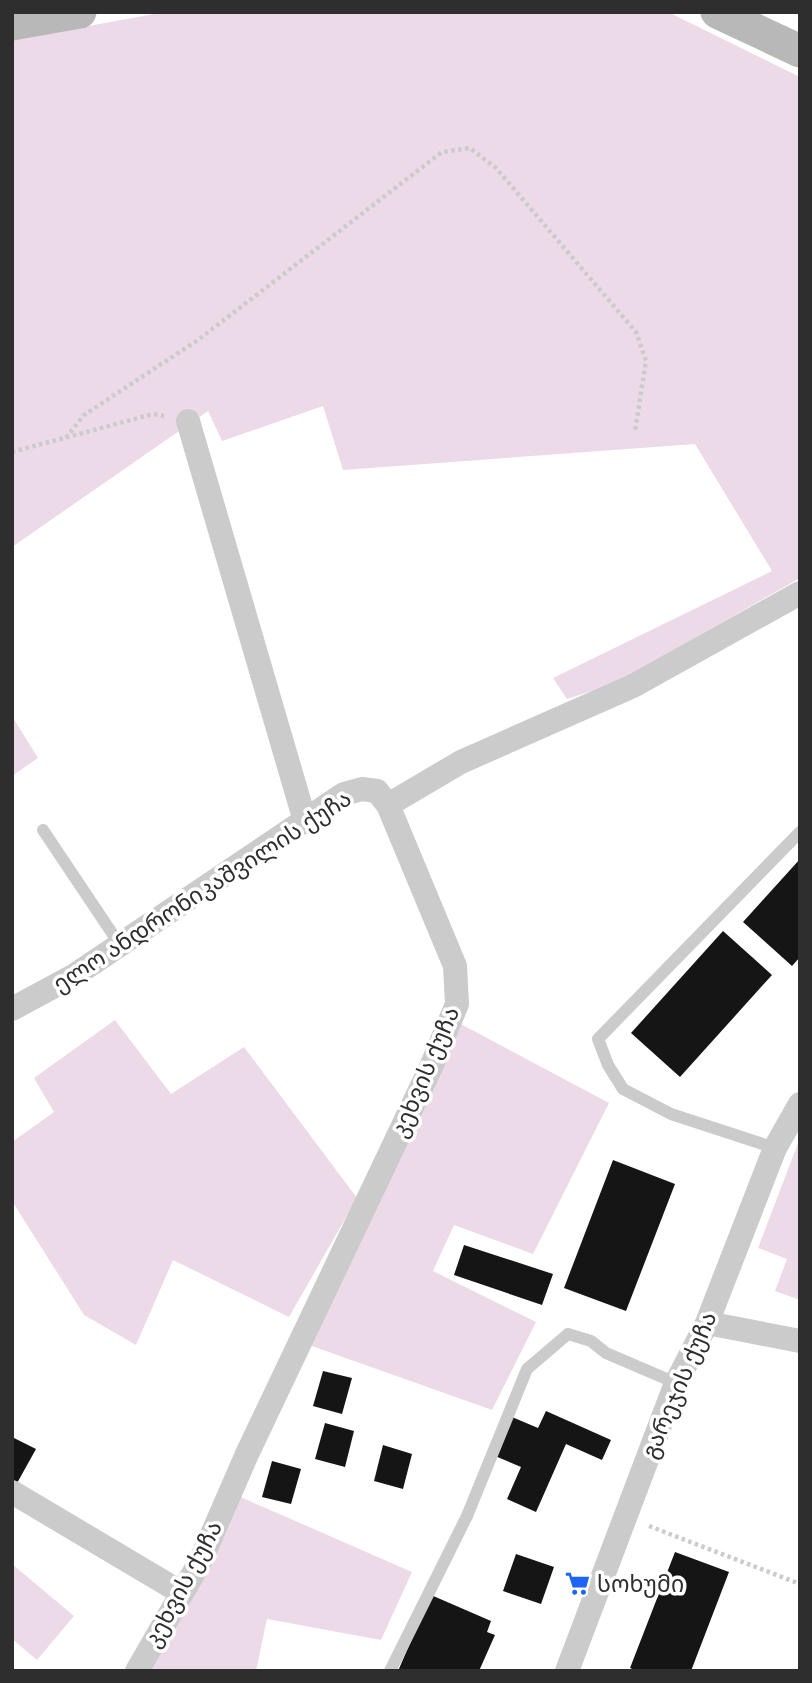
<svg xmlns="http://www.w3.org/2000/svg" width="812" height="1683" font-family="Karla,'Noto Sans Georgian',sans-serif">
	<rect width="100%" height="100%" fill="#fff"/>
	<path fill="#eddae9" d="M165,12H668L800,77V578L614,684L567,699L553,678L772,571L695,444L343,470L323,406L222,441L208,411L12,547V40Z
		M12,716L38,758L12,776Z
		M115,1020L171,1094L244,1047L357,1198L289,1317L173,1260L136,1345L84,1315L12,1201V1142L54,1112L34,1078Z
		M457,1022L609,1103L533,1254L454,1225L433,1271L536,1322L492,1410L309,1345Z
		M800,1138V1300L775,1291L787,1259L758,1248Z
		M236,1495L412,1572L381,1640L267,1619L256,1671H148Z
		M12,1564L74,1616L37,1660L12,1639Z"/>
	<path fill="#151515" d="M800,859V957L792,966L743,922Z
		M723,931L772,975L680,1077L631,1033Z
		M613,1160L675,1184L626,1311L564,1288Z
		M464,1245L553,1274L542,1305L454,1275Z
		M323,1371L352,1378L342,1414L313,1406Z
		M546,1411L611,1440L602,1460L566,1444L536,1512L507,1499L521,1467L495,1456L512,1417L538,1428Z
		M325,1423L354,1431L345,1467L315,1459Z
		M12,1437L36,1449L16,1485L12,1483Z
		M383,1445L412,1454L403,1489L374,1481Z
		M272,1461L301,1469L291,1504L262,1497Z
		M675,1552L729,1572L691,1671H637L630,1668Z
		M516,1554L554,1567L541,1604L503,1591Z
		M431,1595L491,1621L487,1632L495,1635L479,1671H398Z"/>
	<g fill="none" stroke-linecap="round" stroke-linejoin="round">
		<path stroke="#cbcbcb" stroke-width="4.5" stroke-dasharray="3.5 3.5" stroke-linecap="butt" d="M66,438L84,415L198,340L442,152L470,148L496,168L636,332L646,361L635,431
			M12,452L153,414L164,416
			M649,1526L800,1584"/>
		<path stroke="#cbcbcb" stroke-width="12" d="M43,830L120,945
			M775,1148L671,1114L623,1089L608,1065L598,1039L800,832
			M390,1671L467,1516L527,1369L568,1334L591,1341L606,1353L676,1383"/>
		<path stroke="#cbcbcb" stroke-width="24" d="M188,421L305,821
			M388,805L461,762L633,686L800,593
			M12,1009L75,975L344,794L362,789L377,791L388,805L455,966L457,1004L431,1067L247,1454L200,1562L137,1671
			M707,1323L800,1341
			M12,1492L182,1593
			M567,1671L676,1383L707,1323L775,1148L800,1104"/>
		<path stroke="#b8b8b8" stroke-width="33" d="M717,12L800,51
			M12,24L80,12"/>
	</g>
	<defs>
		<symbol id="supermarket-bare" viewBox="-9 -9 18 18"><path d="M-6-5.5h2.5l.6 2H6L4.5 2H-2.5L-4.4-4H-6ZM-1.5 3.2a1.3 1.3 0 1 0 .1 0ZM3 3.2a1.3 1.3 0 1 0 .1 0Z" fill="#1e64f6" stroke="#fff" stroke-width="2.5" paint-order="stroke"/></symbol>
	</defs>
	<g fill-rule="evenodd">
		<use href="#supermarket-bare" x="560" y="1566" width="35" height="35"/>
	</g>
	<g text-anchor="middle" stroke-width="7" stroke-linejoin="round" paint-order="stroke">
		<g font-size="23" fill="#2e2e2e" stroke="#fff">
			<text transform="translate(202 891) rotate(-33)" y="8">ელო ანდრონიკაშვილის ქუჩა</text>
			<text transform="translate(425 1072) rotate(-67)" y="8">კეხვის ქუჩა</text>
			<text transform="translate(679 1385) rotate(-67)" y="8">გარეჯის ქუჩა</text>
			<text transform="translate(183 1584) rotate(-62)" y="8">კეხვის ქუჩა</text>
		</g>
		<g font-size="23" fill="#2e2e2e" stroke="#fff" text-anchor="start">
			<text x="597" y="1592">სოხუმი</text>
		</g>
	</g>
	<rect width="812" height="1683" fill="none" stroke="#2e2e2e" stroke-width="28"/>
</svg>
